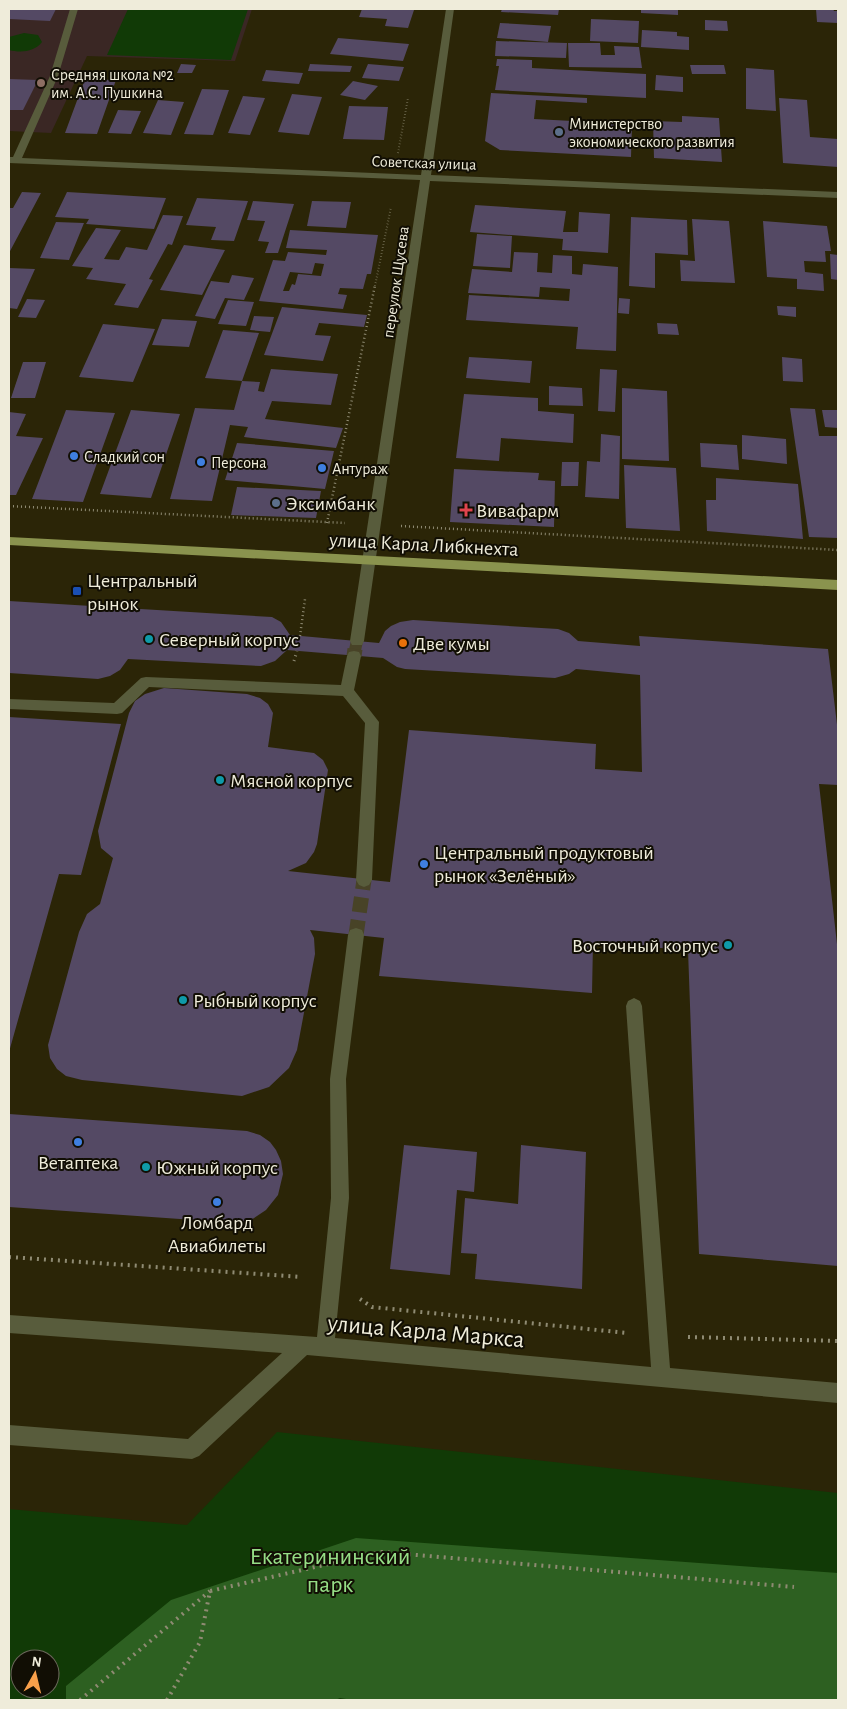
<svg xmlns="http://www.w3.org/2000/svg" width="847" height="1709" font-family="'Alegreya Sans',sans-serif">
	<rect width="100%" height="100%" fill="#2b2507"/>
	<path fill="#3a2724" d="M9,9H252L235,61L87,56L51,133L9,131Z"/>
	<path fill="#113a06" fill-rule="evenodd" d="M128,9H248L231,60L107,55Z
		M24,33L38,35L42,42C34,52 21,53 9,50V37Z
		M277,1432L838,1493V1700H9V1509L187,1525ZM20,1659H50V1689H20Z"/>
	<path fill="#2d6021" d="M356,1538L838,1573V1700H352L340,1698L335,1700H66V1686L171,1600Z"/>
	<path fill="#544964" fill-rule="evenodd" d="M9,9H56L50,21L9,19Z
		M362,9H391L414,10L408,28L385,26L387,19L359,17Z
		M502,9H559L558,15L501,12Z
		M641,9H678V15L641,13Z
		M816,9H833L834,11H838V23L817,22Z
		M591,19L639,21L638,43L590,41Z
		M705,20L727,21L728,31L705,30Z
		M500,23L551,26L548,42L497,38Z
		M642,30L677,32V36L689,37V50L641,47Z
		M338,38L409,44L403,61L330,54Z
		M496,41L567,43L566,58L495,56Z
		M568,43H600L601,55H615L614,46L639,47L642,68L569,67Z
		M497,59L532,60V68L646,74V98L495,90L499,66H496Z
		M181,64L196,65L192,73H177Z
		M310,64L352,66L350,72L308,71Z
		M368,64L404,67L399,81L362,78Z
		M690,65H724L726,74H692Z
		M746,68L774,70L776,111L746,109Z
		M266,70L303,73L299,84L262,81Z
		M656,75L683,77V92L655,90Z
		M9,79L38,80L23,110H9Z
		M85,79L116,80L97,134L65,133Z
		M353,81L378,86L365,100L340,95Z
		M202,89L229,90L213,135L184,134Z
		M491,93L587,98V103L536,100L534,119L632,124L631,157L500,150L485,141Z
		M292,94L322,97L309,135L278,132Z
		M243,96L265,98L250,135L228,133Z
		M779,98L807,100L810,137L838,139V167L783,163Z
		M158,100L184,102L171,135L143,133Z
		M349,106L388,107L384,140L343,139Z
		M118,110L141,111L131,134L108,133Z
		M682,116L719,118L722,162L654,158L653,121L682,122Z
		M22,192L41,193L9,253V208H13Z
		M67,192L101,194L166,198L154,229L86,224L89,219L55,217Z
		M197,198L248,201L234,241L211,240L216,227L186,225Z
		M253,201L294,204L278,253H265L269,242L258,241L265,221L247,220Z
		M312,201L351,202L346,228L307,226Z
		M475,205L566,211L563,232H578L579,212L610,214L608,253L562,250L563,239L470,232Z
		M163,215L183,216L172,245L168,244L149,279L153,280L138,308L114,305L126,284L86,279L93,268L72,266L96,228L121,230L104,259L119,260L126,247L147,250Z
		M631,217L687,220L688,255L655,253V288L629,286Z
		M692,219L729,221L735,283L681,281L680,260L695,261Z
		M763,221L827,226L831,251H825L826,262L804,261L805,272L823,274L824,291L797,289V279L767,277Z
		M56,222L84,223L69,260L40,258Z
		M290,230L378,235L371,274H367L363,289L340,288L338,294L347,295L343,309L259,301L273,260L285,261L288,252L326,255L327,250L286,248ZM315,263L324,264L321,276L298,274L295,285L292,284L289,291H283L290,272L312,274Z
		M477,234L512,236L510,268L473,266Z
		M184,245L225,250L202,295L160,290Z
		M514,252L538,253L537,272L552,273L553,255L572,256V274L582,275L583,264L618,267L616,351L576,349L578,327L466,320L469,295L569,301L570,289L540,287L539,297L468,293L472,269L512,272Z
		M830,254L838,255V280L831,279Z
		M9,268L35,269L17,309L9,308Z
		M232,275L254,278L244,300L225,298L215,319L195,316L211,281L229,283Z
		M619,298L630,299L629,314L618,313Z
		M27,299L45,300L36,318L18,317Z
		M228,300L254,302L246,326L218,324Z
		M777,306L796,307V317L778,315Z
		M282,307L323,311L367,315L364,327L319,323L315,335L331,336L323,361L264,355Z
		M254,316L274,317L270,332L250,330Z
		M162,319L197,321L189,347L152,345Z
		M657,323L677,324L679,335L658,334Z
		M103,324L155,329L133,382L79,377Z
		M223,330L259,333L242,381L205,378Z
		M469,357L532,361L530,383L466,378Z
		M782,357L802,359L803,382L783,381Z
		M23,362H46L35,398H11Z
		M271,369L338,374L331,405L272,401L265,419L343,428L336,448L244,437L248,427L230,425L212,501L170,499L195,408L234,410L242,381L260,382L258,391L264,392Z
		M600,369L617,370L615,412L598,411Z
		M549,386L582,388L583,406L549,405Z
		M622,388L667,391L669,461L622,459Z
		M464,394L538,398V411L574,414L573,443L501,438L499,461L456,458Z
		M790,408L815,409L819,436H837L838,538L809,537Z
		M66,410L115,413L83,502L32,499Z
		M131,410L180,414L151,498L100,494Z
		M822,410H838V428L825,427Z
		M9,412L26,414L16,436L43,438L16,495H9Z
		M601,434L620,436L619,499L585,497L587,461L600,462Z
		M742,435L786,439L787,464L742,459Z
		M237,443L334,451L325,489L225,480Z
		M700,443L737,445L739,470L701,467Z
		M562,462H579L578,486H561Z
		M624,465L676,468L680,531L626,528Z
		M454,469L539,473L538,480L555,481L554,527L450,522Z
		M716,478L798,484L803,539L707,531L706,500H716Z
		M237,487L321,491L316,518L231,515Z
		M9,601L272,617L281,622L290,635L379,643L385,631L391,626L400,622L413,620L558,629L569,633L578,641L640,646L639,636L828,649L838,733V785L819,784L838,953V1266L699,1254L688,950L593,943L592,993L379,976L384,938L310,930L314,938L315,954L297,1050L289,1068L269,1087L242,1096L82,1080L66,1076L57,1069L50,1058L48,1045L79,932L87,914L100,904L113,858L101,848L98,831L129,713L135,701L145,694L164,688L247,694L260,698L268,704L273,713L268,747L314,753L323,760L328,770L317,844L314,852L306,863L288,871L390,882L409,730L596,744L595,769L642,772L640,675L576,669L569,674L555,678L405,669L397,667L383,658L287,650L275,661L261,666L128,659L120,670L110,676L98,679L9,673Z
		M9,717L121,724L81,875L59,874L9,1052Z
		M9,1114L247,1131L260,1135L270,1142L276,1150L281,1161L283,1174L278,1195L266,1210L251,1220L237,1223L9,1207Z
		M404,1145L477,1152L474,1192L457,1190L450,1275L390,1269Z
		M521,1145L586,1152L582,1289L475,1279L477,1254L461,1253L465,1198L518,1204Z"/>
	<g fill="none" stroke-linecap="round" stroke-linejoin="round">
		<path stroke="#484327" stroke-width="12" stroke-dasharray="12 5.5" stroke-linecap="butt" d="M355,650L357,641"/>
		<path stroke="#484327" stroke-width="15" stroke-dasharray="15 8" stroke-linecap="butt" d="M354,656L355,649
			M356,935L364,880"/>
		<path stroke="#8f8b73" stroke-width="2" stroke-dasharray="0.5 2.5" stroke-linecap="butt" d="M398,153L408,98
			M375,286L391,207"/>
		<path stroke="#8f8b73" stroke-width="2.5" stroke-dasharray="1 3" stroke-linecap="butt" d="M9,506L345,523
			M327,523L375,285
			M401,526L838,550
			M300,636L305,599"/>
		<path stroke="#8f8b73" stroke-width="3" stroke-dasharray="1 4" stroke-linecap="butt" d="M294,661L297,651"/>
		<path stroke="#8f8b73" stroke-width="4" stroke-dasharray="2 5" stroke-linecap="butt" d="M9,1257L302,1277
			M360,1299L372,1307L627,1333
			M688,1337L838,1341
			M80,1700L210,1591
			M167,1700L200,1642L210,1591L381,1552L794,1587"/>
		<path fill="#585c3c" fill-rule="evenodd" d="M70,9H78L58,76L22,158L421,175L446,9H454L431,175L838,192V198L430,181L364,641L362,645H352L350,641L420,180L9,163V157H13L50,76Z
			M354,651L359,652L361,656L354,690L379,722L372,880L369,885L364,887L359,885L356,880L365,723L343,696L149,687L122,713L117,714L9,709V699L114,703L141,678L146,677L341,685L347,656L349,652Z
			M356,928L362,930L364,935L346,1079L349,1198L335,1338L651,1367L626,1006L628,1001L634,998L640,1001L642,1006L670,1368L838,1383V1403L307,1355L199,1456L192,1459L9,1445V1425L188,1439L282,1353L9,1333V1315L317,1337L331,1198L330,1079L348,935L350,930Z"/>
		<path fill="#8a934e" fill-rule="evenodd" d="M9,537L838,580V590L9,545Z"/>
	</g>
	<circle fill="#8d6e63" stroke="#110e04" stroke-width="2" cx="41" cy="83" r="5"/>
	<g fill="#5c6f8a" stroke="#110e04" stroke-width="2">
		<circle cx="559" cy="132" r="5"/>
		<circle cx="276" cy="503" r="5"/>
	</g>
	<g fill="#3f7fe0" stroke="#110e04" stroke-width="2">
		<circle cx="74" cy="456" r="5"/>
		<circle cx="201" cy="462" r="5"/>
		<circle cx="322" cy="468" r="5"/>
		<circle cx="424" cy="864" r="5"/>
		<circle cx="78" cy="1142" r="5"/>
		<circle cx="217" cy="1202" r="5"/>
	</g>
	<path fill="#e0444e" stroke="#110e04" stroke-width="2" d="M463.5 502.5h5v5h5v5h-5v5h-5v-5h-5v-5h5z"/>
	<rect fill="#1a4fb4" stroke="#110e04" stroke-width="2" x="72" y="586" width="10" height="10" rx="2.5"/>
	<g fill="#0f9aa8" stroke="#110e04" stroke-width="2">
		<circle cx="149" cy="639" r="5"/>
		<circle cx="220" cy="780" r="5"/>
		<circle cx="728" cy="945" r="5"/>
		<circle cx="183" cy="1000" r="5"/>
		<circle cx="146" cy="1167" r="5"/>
	</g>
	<circle fill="#e8710a" stroke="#110e04" stroke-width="2" cx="403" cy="643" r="5"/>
	<g text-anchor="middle" stroke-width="4" stroke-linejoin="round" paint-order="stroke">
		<g font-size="16" fill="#efecda" stroke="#110e04" text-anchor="start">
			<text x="51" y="80">Средняя школа №2<tspan x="51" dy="18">им. А.С. Пушкина</tspan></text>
			<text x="569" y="129">Министерство<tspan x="569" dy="18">экономического развития</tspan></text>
			<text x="84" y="462">Сладкий сон</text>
			<text x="211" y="468">Персона</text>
			<text x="332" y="474">Антураж</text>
		</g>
		<g font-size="16" fill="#efecda" stroke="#110e04">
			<text transform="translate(424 162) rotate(2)" y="6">Советская улица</text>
			<text transform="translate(395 282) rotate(-82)" y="6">переулок Щусева</text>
		</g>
		<g font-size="20" fill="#efecda" stroke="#110e04" text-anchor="start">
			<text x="286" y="510">Эксимбанк</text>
			<text x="476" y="517">Вивафарм</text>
			<text x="87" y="587">Центральный<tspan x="87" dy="23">рынок</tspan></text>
			<text x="159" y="646">Северный корпус</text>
			<text x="413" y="650">Две кумы</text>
			<text x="230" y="787">Мясной корпус</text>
			<text x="434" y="859">Центральный продуктовый<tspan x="434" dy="23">рынок «Зелёный»</tspan></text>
			<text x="718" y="952" text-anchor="end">Восточный корпус</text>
			<text x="193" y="1007">Рыбный корпус</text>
			<text x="78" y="1169" text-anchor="middle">Ветаптека</text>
			<text x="156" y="1174">Южный корпус</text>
			<text x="217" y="1229" text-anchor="middle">Ломбард<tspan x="217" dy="23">Авиабилеты</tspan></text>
		</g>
		<g font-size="20" fill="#efecda" stroke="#110e04">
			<text transform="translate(424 544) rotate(3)" y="7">улица Карла Либкнехта</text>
		</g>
		<g font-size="24" fill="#efecda" stroke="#110e04">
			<text transform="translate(426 1331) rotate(5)" y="8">улица Карла Маркса</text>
		</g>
		<g font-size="24" fill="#96de86" stroke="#110e04">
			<text x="330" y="1564">Екатерининский<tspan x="330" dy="28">парк</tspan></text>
		</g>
	</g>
	<rect width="847" height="1709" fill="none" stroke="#efecda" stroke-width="20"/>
	<g transform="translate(35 1674) rotate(8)"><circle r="24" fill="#110e04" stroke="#6a675a"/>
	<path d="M0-4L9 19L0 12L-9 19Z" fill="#f8a04b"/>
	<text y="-8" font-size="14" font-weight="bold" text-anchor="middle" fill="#efecda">N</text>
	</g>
</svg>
